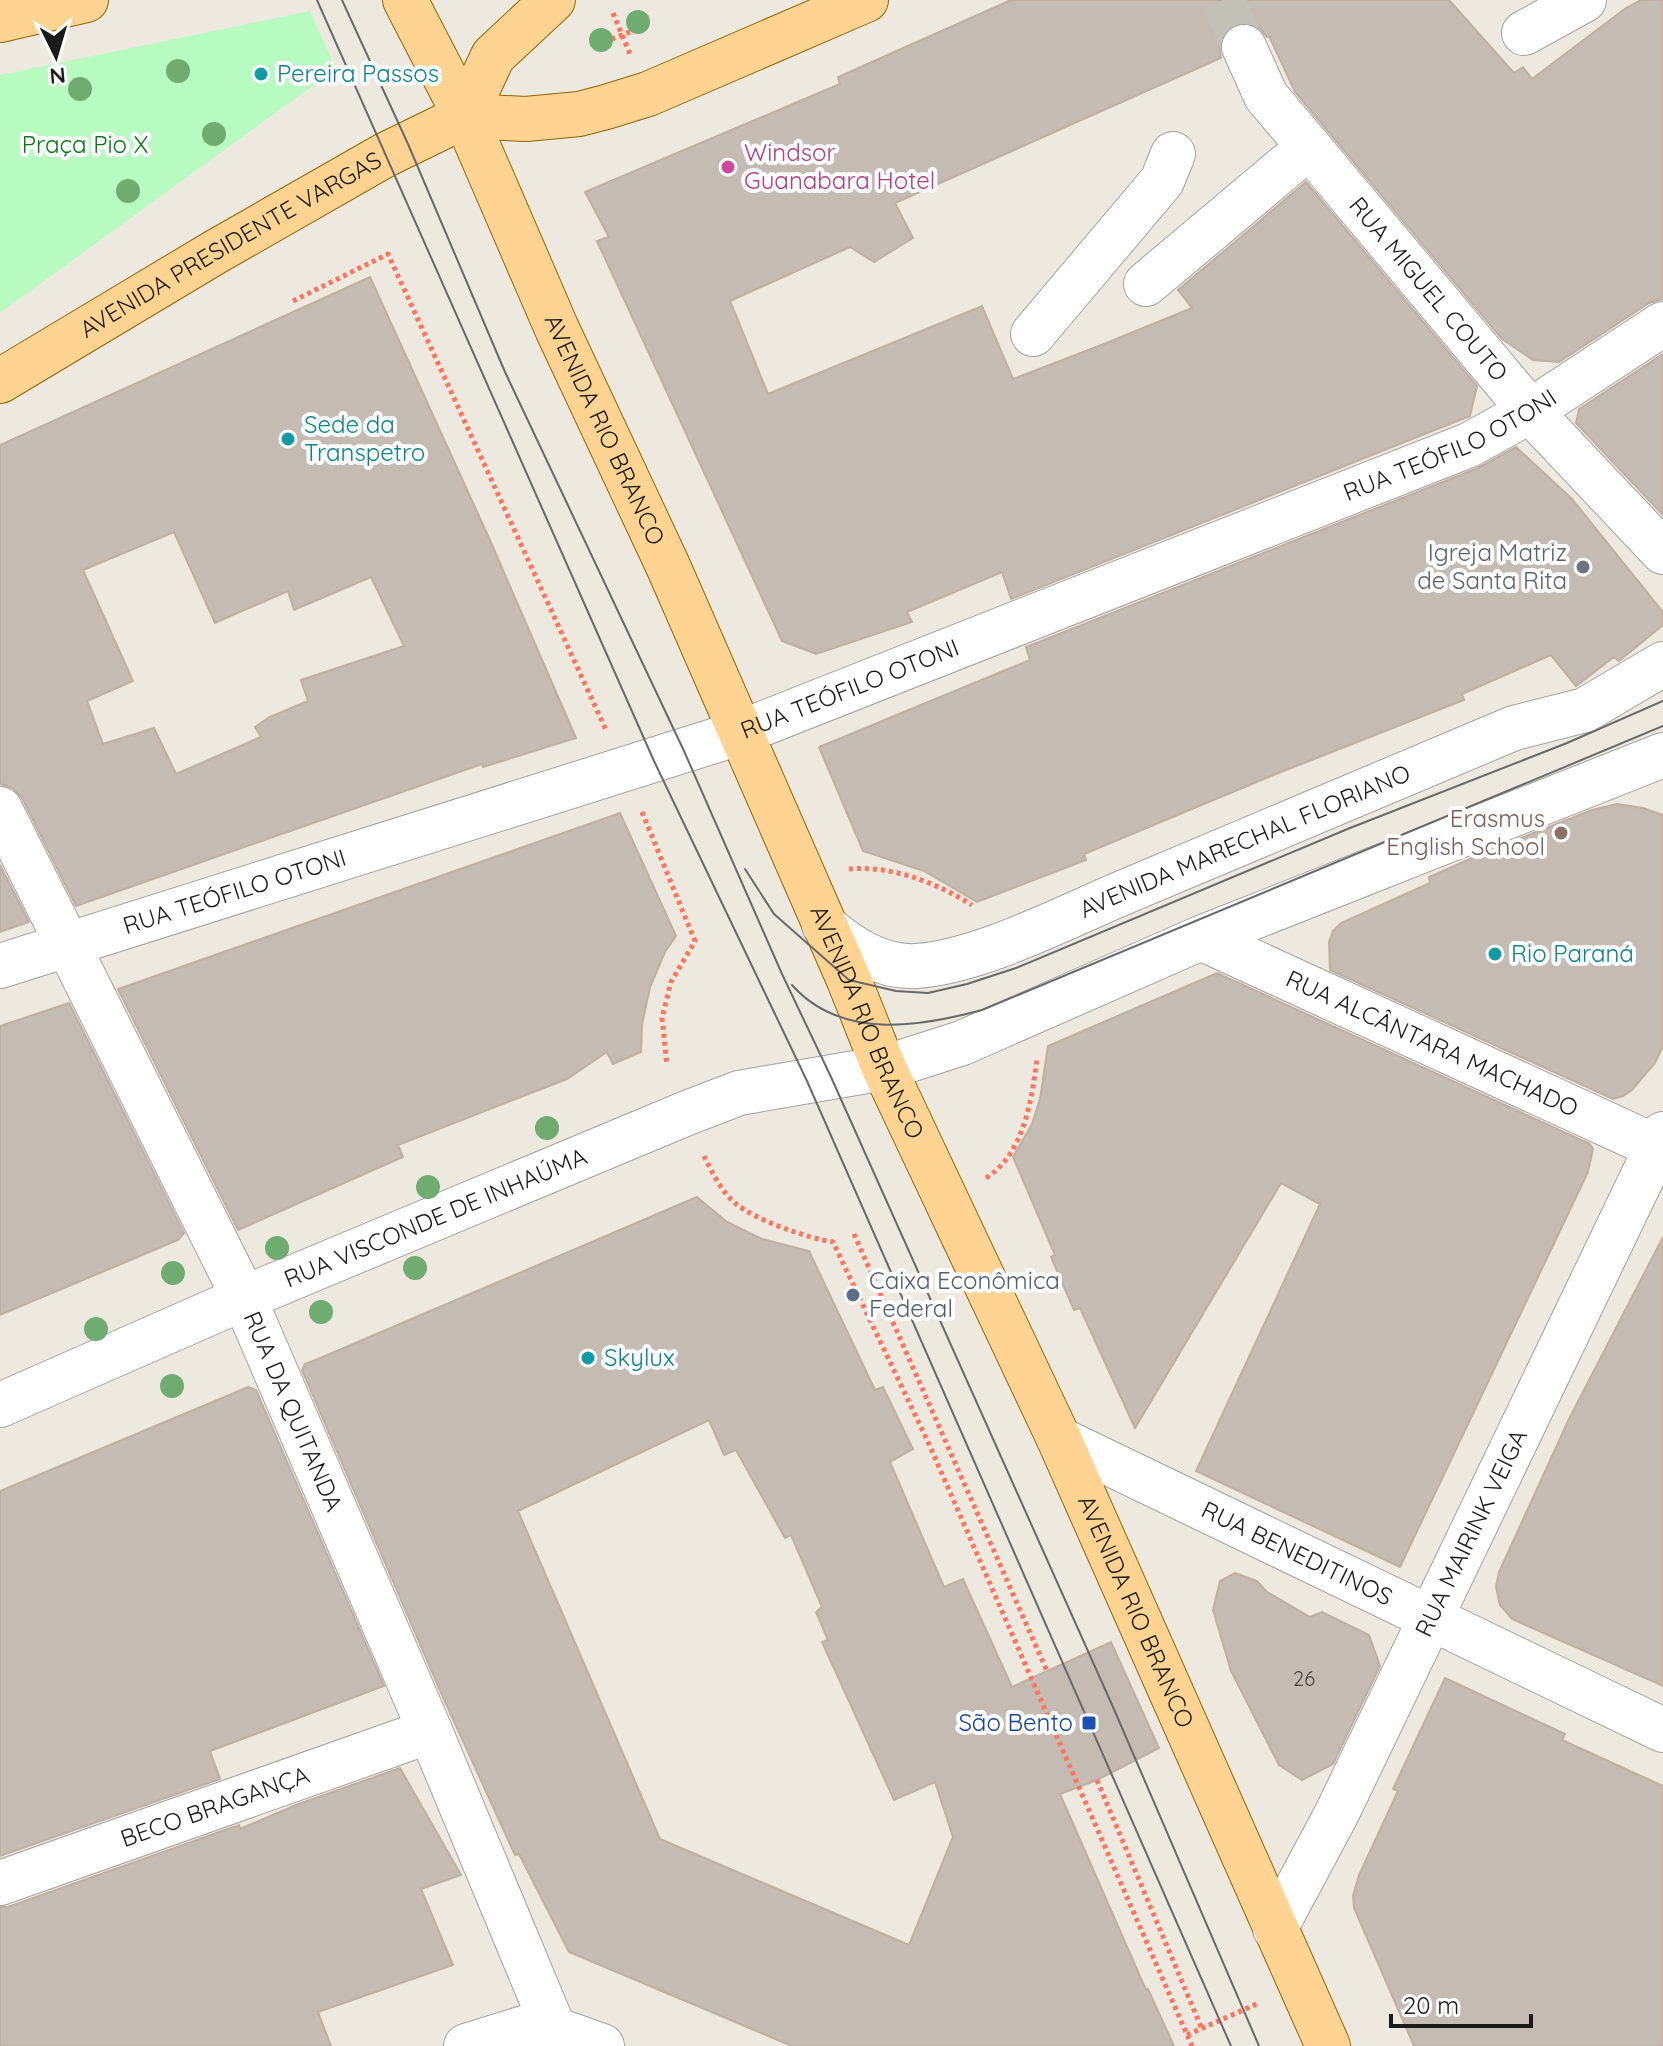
<svg xmlns="http://www.w3.org/2000/svg" width="1663" height="2046" font-family="Quicksand,sans-serif">
	<rect width="100%" height="100%" fill="#ede9df"/>
	<path fill="#b8fbc0" d="M310,11L336,69L0,313V75Z"/>
	<path fill="#c4bbb3" stroke="#bfafa1" stroke-width="2" fill-rule="evenodd" d="M1011,0H1449L1514,73L1523,67L1532,79L1626,8L1641,0H1663V299L1649,303L1559,362L1533,360L1502,339L1295,92L1269,36L1267,37L1258,26L1247,22L1235,24L1223,33L1219,45L1221,58L895,203L913,238L874,262L850,247L730,301L768,394L982,306L1013,379L1104,344L1192,308L1178,290L1306,182L1477,386L1470,416L1011,599L1002,572L907,612L912,622L816,654L782,641L597,241L609,237L585,192L840,84L838,77Z
		M370,277L489,538L576,738L483,767L482,764L76,906L22,798L13,788L0,784V445ZM174,532L215,623L288,591L294,610L371,577L404,646L301,680L308,701L270,717L255,727L261,737L176,774L154,728L103,744L87,701L133,681L83,570Z
		M1663,354V515L1576,423L1579,409Z
		M1516,447L1572,499L1663,612V625L1619,661L1614,657L1576,686L1551,655L1462,694L1464,700L1271,776L1084,854L1086,860L977,902L924,871L863,851L819,747L1030,660L1026,647L1478,468Z
		M1617,804L1643,808L1663,815V1046L1655,1063L1632,1090L1623,1096L1613,1099L1330,970L1329,942L1333,931L1341,923L1430,883L1429,877L1488,851L1592,810Z
		M620,813L676,936L665,952L650,987L642,1025L641,1052L613,1064L607,1052L567,1079L398,1145L403,1157L238,1230L118,989Z
		M0,865L29,922L0,932Z
		M1217,973L1590,1144L1593,1149L1588,1172L1400,1567L1196,1471L1320,1204L1281,1183L1135,1428L1080,1308L1074,1310L1051,1257L1055,1255L1013,1157L1032,1124L1040,1099L1048,1046Z
		M69,1003L184,1233L178,1240L0,1315V1026Z
		M697,1197L727,1222L762,1239L809,1251L875,1390L883,1387L913,1449L890,1462L944,1587L963,1579L1012,1687L1111,1642L1159,1748L1097,1780L1060,1794L1146,1990L1148,1989L1174,2046H792L569,1952L519,1854L515,1855L442,1695L302,1370L305,1364L318,1359ZM709,1420L724,1455L736,1450L785,1538L791,1535L822,1607L816,1612L828,1640L822,1642L894,1800L935,1782L953,1837L909,1945L660,1839L518,1511Z
		M1663,1237V1686L1512,1619L1500,1605L1496,1587L1499,1572L1569,1419Z
		M248,1387L256,1390L384,1686L210,1751L220,1779L0,1856V1491Z
		M1235,1573L1257,1581L1267,1592L1310,1617L1322,1612L1369,1635L1380,1666L1333,1764L1302,1780L1279,1765L1231,1671L1213,1610L1220,1581Z
		M1445,1678L1565,1734L1562,1740L1663,1786V2046H1414L1354,1908L1353,1896L1359,1875L1398,1791L1393,1789Z
		M400,1768L461,1875L421,1889L453,1965L318,2012L331,2046H0V1907H8L239,1825L240,1829L296,1805Z"/>
	<g fill="none" stroke-linecap="round" stroke-linejoin="round">
		<path stroke="#c3c0b8" stroke-width="44" stroke-dasharray="44 22" stroke-linecap="butt" d="M1223,0L1244,47"/>
		<defs>
			<g id="minor">
				<path d="M1524,33L1584,0"/>
				<path id="s1" d="M1244,47L1266,96L1309,147L1530,411L1663,552"/>
				<path d="M1146,284L1309,147"/>
				<path d="M1033,334L1162,181L1173,154"/>
				<path id="s2" d="M0,809L244,1298L430,1731L554,2029"/>
				<path id="s3" d="M824,925C849,947 880,968 916,966C980,962 1067,916 1127,891C1256,837 1385,782 1514,728L1585,710L1663,664"/>
				<path id="s4" d="M1201,938L1663,1150"/>
				<path id="s5" d="M0,966L739,733L1469,445L1530,411L1663,324"/>
				<path id="s6" d="M0,1405L244,1298L687,1113L739,1093L884,1068L962,1043L1201,938L1663,755"/>
				<path id="s7" d="M1059,1439L1663,1730"/>
				<path id="s8" d="M0,1883L430,1731"/>
				<path id="s9" d="M1275,1929L1337,1813L1663,1134"/>
				<path d="M466,2046L527,2027L554,2029L602,2046"/>
			</g>
			<g id="major">
				<path id="s10" d="M405,0L465,116L557,329L668,566L849,980L884,1068L1059,1439L1328,2046"/>
				<path d="M0,20L86,0"/>
				<path d="M465,116L493,56L553,0"/>
				<path id="s11" d="M0,381L217,251L385,155L465,116L526,119L579,114L606,107L648,94L866,0"/>
			</g>
		</defs>
		<use href="#minor" stroke="#a2a2a2" stroke-width="46"/>
		<use href="#major" stroke="#916500" stroke-width="46"/>
		<path stroke="#fe745f" stroke-width="5" stroke-dasharray="4 4" stroke-linecap="butt" d="M613,13L630,54
			M604,42L643,27
			M293,301L388,254L606,730
			M642,812L695,941L671,982L662,1018L667,1065
			M849,869C891,865 937,883 972,905
			M704,1156C712,1172 721,1191 735,1203C755,1220 807,1238 833,1242L929,1444L1192,2046
			M986,1178C1024,1154 1032,1099 1037,1059
			M854,1234L1047,1671
			M1097,1780L1202,2029
			M1187,2035L1259,2003"/>
		<use href="#minor" stroke="#fff" stroke-width="44"/>
		<use href="#major" stroke="#ffd392" stroke-width="44"/>
		<path stroke="#696969" stroke-width="2" d="M317,0L654,761L807,1081L1231,2046
			M342,0L408,144L505,372L684,751L782,974L831,1077L1113,1707L1259,2046
			M745,869L774,914L849,980L896,991L928,993L967,984L1016,968L1350,828L1567,743L1663,701
			M792,985C841,1040 919,1027 982,1010L1663,726"/>
	</g>
	<g fill="#6eac6f">
		<circle cx="638" cy="22" r="12"/>
		<circle cx="601" cy="40" r="12"/>
		<circle cx="178" cy="71" r="12"/>
		<circle cx="80" cy="89" r="12"/>
		<circle cx="214" cy="134" r="12"/>
		<circle cx="128" cy="191" r="12"/>
		<circle cx="547" cy="1128" r="12"/>
		<circle cx="428" cy="1187" r="12"/>
		<circle cx="277" cy="1248" r="12"/>
		<circle cx="415" cy="1268" r="12"/>
		<circle cx="173" cy="1273" r="12"/>
		<circle cx="321" cy="1312" r="12"/>
		<circle cx="96" cy="1329" r="12"/>
		<circle cx="172" cy="1386" r="12"/>
	</g>
	<g fill="#0f9aa8" stroke="#fff" stroke-width="3">
		<circle cx="261" cy="74" r="8"/>
		<circle cx="288" cy="439" r="8"/>
		<circle cx="1495" cy="954" r="8"/>
		<circle cx="588" cy="1358" r="8"/>
	</g>
	<circle fill="#d1479c" stroke="#fff" stroke-width="3" cx="728" cy="167" r="8"/>
	<circle fill="#6b7280" stroke="#fff" stroke-width="3" cx="1583" cy="567" r="8"/>
	<circle fill="#8d6e63" stroke="#fff" stroke-width="3" cx="1561" cy="833" r="8"/>
	<circle fill="#5c6f8a" stroke="#fff" stroke-width="3" cx="853" cy="1295" r="8"/>
	<rect fill="#1a4fb4" stroke="#fff" stroke-width="3" x="1081" y="1715" width="16" height="16" rx="4"/>
	<g text-anchor="middle" stroke-width="8" stroke-linejoin="round" paint-order="stroke">
		<g font-size="20" fill="#454341">
			<text x="1304" y="1686">26</text>
		</g>
		<g font-size="24" fill="#0d838f" stroke="#fff" text-anchor="start">
			<text x="277" y="82">Pereira Passos</text>
			<text x="304" y="433">Sede da<tspan x="304" dy="28">Transpetro</tspan></text>
			<text x="1511" y="962">Rio Paraná</text>
			<text x="604" y="1366">Skylux</text>
		</g>
		<g font-size="24" fill="#077a14" stroke="#fff">
			<text x="85" y="153">Praça Pio X</text>
		</g>
		<g font-size="24" fill="#b23c85" stroke="#fff" text-anchor="start">
			<text x="744" y="161">Windsor<tspan x="744" dy="28">Guanabara Hotel</tspan></text>
		</g>
		<g font-size="24" fill="#1b1b1b" stroke="#fff">
			<text dy="8" stroke="none"><textPath href="#s11" startOffset="268">AVENIDA PRESIDENTE VARGAS</textPath></text>
			<text dy="8" stroke="none"><textPath href="#s1" startOffset="306">RUA MIGUEL COUTO</textPath></text>
			<text dy="8" stroke="none"><textPath href="#s10" startOffset="474">AVENIDA RIO BRANCO</textPath></text>
			<text dy="8" stroke="none"><textPath href="#s5" startOffset="1542">RUA TEÓFILO OTONI</textPath></text>
			<text dy="8" stroke="none"><textPath href="#s5" startOffset="894">RUA TEÓFILO OTONI</textPath></text>
			<text dy="8" stroke="none"><textPath href="#s3" startOffset="456">AVENIDA MARECHAL FLORIANO</textPath></text>
			<text dy="8" stroke="none"><textPath href="#s5" startOffset="246">RUA TEÓFILO OTONI</textPath></text>
			<text dy="8" stroke="none"><textPath href="#s10" startOffset="1122">AVENIDA RIO BRANCO</textPath></text>
			<text dy="8" stroke="none"><textPath href="#s4" startOffset="254">RUA ALCÂNTARA MACHADO</textPath></text>
			<text dy="8" stroke="none"><textPath href="#s6" startOffset="474">RUA VISCONDE DE INHAÚMA</textPath></text>
			<text dy="8" stroke="none"><textPath href="#s2" startOffset="670">RUA DA QUITANDA</textPath></text>
			<text dy="8" stroke="none"><textPath href="#s9" startOffset="442">RUA MAIRINK VEIGA</textPath></text>
			<text dy="8" stroke="none"><textPath href="#s7" startOffset="264">RUA BENEDITINOS</textPath></text>
			<text dy="8" stroke="none"><textPath href="#s10" startOffset="1770">AVENIDA RIO BRANCO</textPath></text>
			<text dy="8" stroke="none"><textPath href="#s8" startOffset="228">BECO BRAGANÇA</textPath></text>
		</g>
		<g font-size="24" fill="#5b616d" stroke="#fff" text-anchor="end">
			<text x="1567" y="561">Igreja Matriz<tspan x="1567" dy="28">de Santa Rita</tspan></text>
		</g>
		<g font-size="24" fill="#785e54" stroke="#fff" text-anchor="end">
			<text x="1545" y="827">Erasmus<tspan x="1545" dy="28">English School</tspan></text>
		</g>
		<g font-size="24" fill="#4e5e75" stroke="#fff" text-anchor="start">
			<text x="869" y="1289">Caixa Econômica<tspan x="869" dy="28">Federal</tspan></text>
		</g>
		<g font-size="24" fill="#164399" stroke="#fff" text-anchor="end">
			<text x="1073" y="1731">São Bento</text>
		</g>
	</g>
	<g transform="translate(56 56) rotate(175)" stroke="#ffffff" stroke-width="6" paint-order="stroke">
	<path d="M0-6L14 30L0 20L-14 30Z" fill="#1b1b1b"/>
	<text y="-12" font-size="22" font-weight="bold" text-anchor="middle" fill="#1b1b1b">N</text>
	</g>
	<path d="M1391 2014v12h140v-12" fill="none" stroke="#1b1b1b" stroke-width="4"/>
	<text x="1403" y="2014" font-size="24" fill="#1b1b1b" stroke="#ffffff" stroke-width="6" paint-order="stroke">20 m</text>
</svg>
